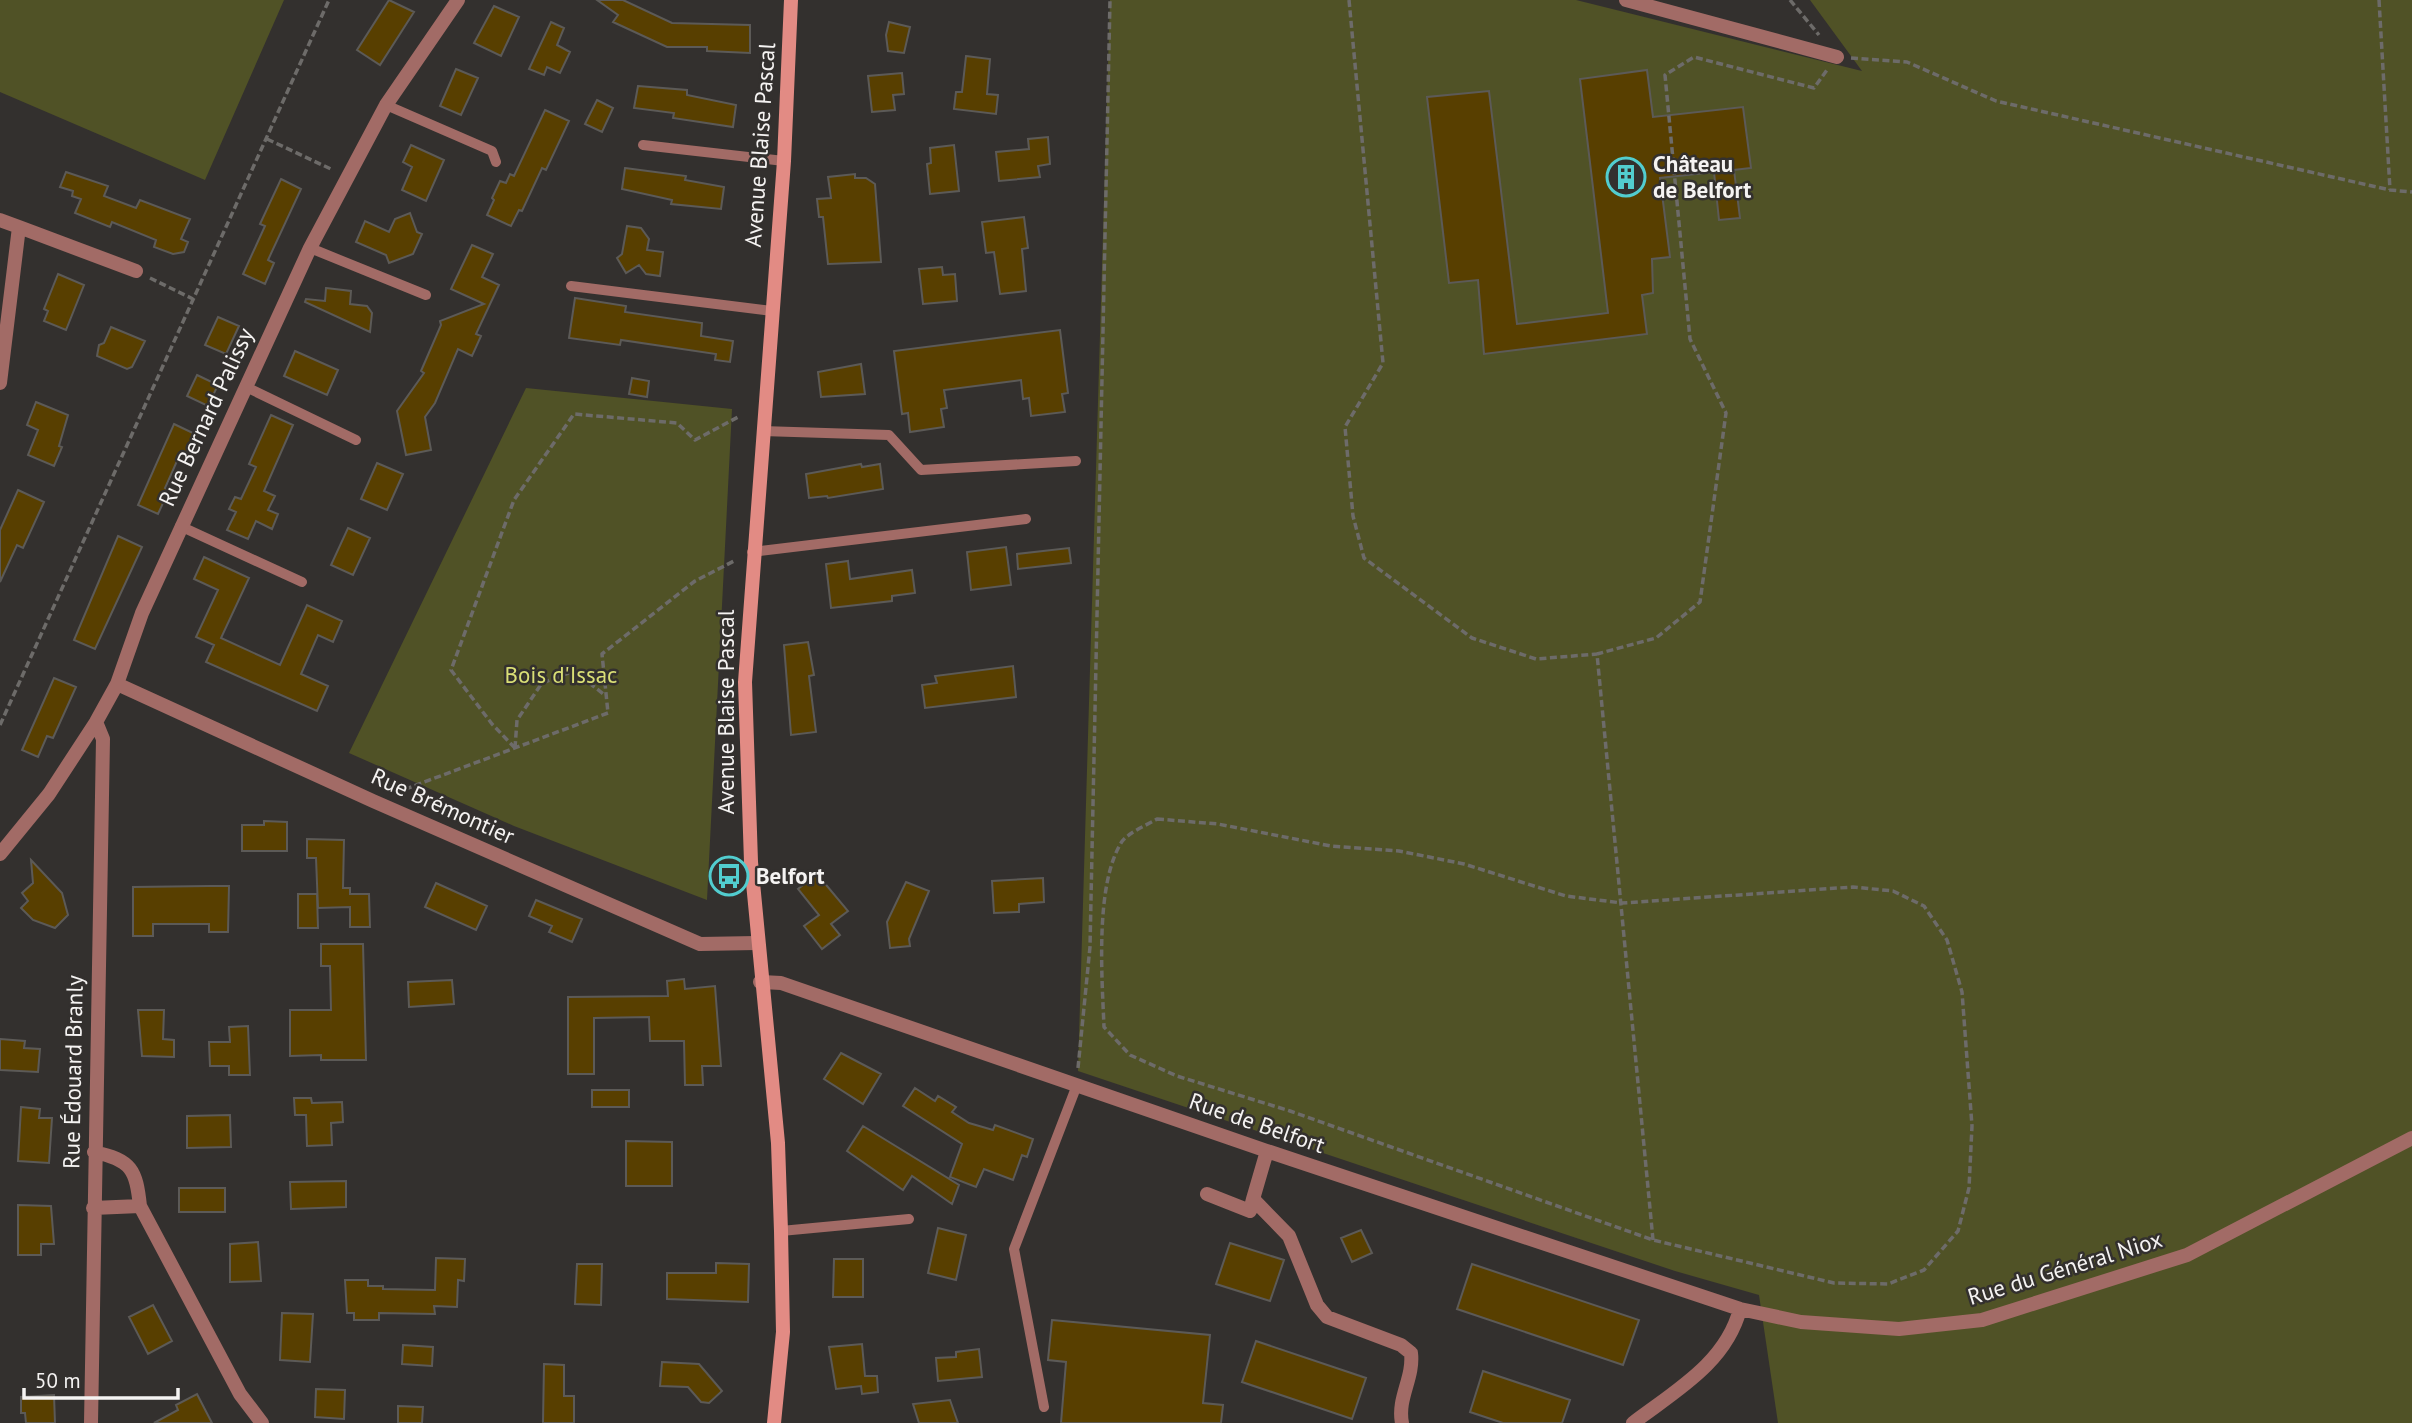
<svg xmlns="http://www.w3.org/2000/svg" width="2412" height="1423" font-family="'PT Sans',sans-serif">
	<rect width="100%" height="100%" fill="#33302e"/>
	<path fill="#505226" d="M0,0H284L205,180L0,92Z
		M1110,0H1576L1862,71L1810,0H2412V1423H1778L1759,1295L1675,1271L1078,1071Z
		M526,388L732,409L707,900L514,826L349,753Z"/>
	<path fill="#583f00" stroke="#5c5a57" stroke-width="2" d="M389,0L414,12L380,65L357,50Z
		M597,0H623L672,23L750,25V53L707,51V47H667L613,22L618,15Z
		M494,6L519,17L501,56L474,43Z
		M551,22L564,28L557,45L570,52L560,73L547,67L544,75L529,69Z
		M889,22L910,27L904,53L888,51L886,35Z
		M966,56L990,59L987,94L998,95L996,114L954,109L956,92H962Z
		M456,69L478,78L461,115L440,106Z
		M1647,70L1653,117L1743,107L1751,168L1734,170L1740,218L1719,220L1714,172L1660,178L1670,257L1652,259L1653,293L1642,295L1647,334L1484,354L1478,280L1449,283L1427,97L1489,91L1517,324L1608,313L1580,79Z
		M902,73L904,94L893,95L895,110L872,112L868,76Z
		M638,86L687,90V95L736,105L733,127L673,118L674,113L634,108Z
		M597,100L613,108L602,132L585,124Z
		M545,110L569,121L546,170L542,168L522,211L519,210L511,226L487,215L494,200L492,198L500,181L506,183L510,174L514,176Z
		M1048,137L1050,164L1038,166L1040,177L999,181L996,152L1029,149L1028,139Z
		M411,145L444,160L426,201L402,190L412,167L403,162Z
		M954,145L959,191L930,194L927,164L931,163L930,148Z
		M625,168L686,176L685,180L724,187L721,209L671,204L672,200L622,189Z
		M66,172L108,186L104,196L136,208L140,200L190,219L181,239L188,242L184,252L173,254L154,247L156,240L112,222L110,227L75,213L81,199L72,196L73,191L60,187Z
		M855,174V178H866L875,184L881,262L828,264L823,217H819L817,199L831,198L828,177Z
		M281,179L301,189L268,260L274,263L265,284L243,274L265,226L260,224Z
		M410,213L417,232L422,234L413,254L389,263L386,255L356,242L365,221L389,232L395,219Z
		M1024,217L1028,248L1022,249L1026,291L1000,294L994,252L986,253L982,222Z
		M627,226L641,228L649,239L647,250L663,252L660,276L646,274L639,265L626,273L617,258L622,254Z
		M472,245L493,254L482,277L499,285L476,334L481,336L472,356L458,349L435,403L425,417L431,450L406,455L397,411L424,373L421,371L441,325L440,321L484,304L451,289Z
		M942,267L943,275L955,274L957,301L923,304L919,269Z
		M58,274L84,285L66,330L44,321L48,311L44,309Z
		M326,288L351,291L350,304L367,306L372,313L370,332L305,302L306,299L325,301Z
		M575,298L626,306L625,312L702,323L701,336L733,341L730,362L715,360L716,354L621,340L620,345L569,338Z
		M218,317L239,326L226,354L205,345Z
		M111,327L145,341L132,367L127,369L97,356L99,345L104,343Z
		M1060,330L1068,393L1062,394L1065,412L1031,416L1029,398L1023,399L1021,380L944,390L947,408L941,409L944,427L910,432L908,413L902,414L894,351Z
		M295,351L338,370L327,395L284,376Z
		M861,364L865,394L821,397L818,372Z
		M197,375L218,385L208,406L187,396Z
		M632,378L649,381L647,397L629,394Z
		M36,402L68,415L59,446L62,447L54,466L28,455L38,430L27,425Z
		M271,415L293,425L264,491L275,496L268,510L278,514L272,529L256,521L248,539L227,530L236,512L229,509L235,497L241,499L256,467L249,464Z
		M174,424L195,434L186,455L181,452L165,488L169,490L158,514L138,505Z
		M377,463L403,474L387,510L361,499Z
		M861,464L862,467L880,464L883,489L828,498L827,496L809,498L806,474Z
		M18,490L44,502L23,548L17,545L0,582V530Z
		M348,528L370,538L353,575L331,565Z
		M118,536L142,547L95,649L74,640Z
		M1006,547L1011,585L971,590L967,552Z
		M1069,548L1071,563L1018,569L1017,554Z
		M204,557L249,578L221,638L280,665L307,605L342,621L333,642L318,635L301,674L328,686L317,711L206,662L214,645L196,637L218,590L194,579Z
		M848,561L850,579L912,570L915,593L892,596V601L831,608L826,564Z
		M808,642L814,675L809,676L816,732L791,735L784,645Z
		M1013,666L1016,697L925,708L922,685L937,683L935,676Z
		M54,678L76,687L53,738L47,736L38,757L22,750Z
		M264,821L287,822V851H242V825H264Z
		M307,839L344,840L343,888H350V894H369L370,927H350V907L318,908L316,858H307Z
		M31,860L62,893L68,915L55,928L33,920L21,908L28,901L22,893L33,883Z
		M817,874L848,911L831,924L840,935L822,949L804,926L819,915L798,889Z
		M1043,878L1044,902L1019,904V912L994,913L992,881Z
		M906,882L929,891L909,939L910,946L890,948L887,922Z
		M436,883L487,906L476,930L425,907Z
		M209,886H229L228,932H209V924H153V936H133V887Z
		M298,894H317L318,928H298Z
		M536,900L582,919L572,942L549,932L552,926L529,916Z
		M321,944H363L366,1060H321V1055L290,1056V1010H331L330,966H321Z
		M684,979L685,989L715,986L721,1066H702L703,1085H685L684,1041H650L649,1017L594,1018V1074H568V997L668,996L667,981Z
		M452,980L454,1004L409,1007L408,982Z
		M138,1010H164L163,1039L174,1040V1057L142,1056Z
		M248,1026L250,1075H229V1066H210L209,1042H230L229,1027Z
		M0,1039L25,1041L24,1048L40,1049L38,1072L0,1070Z
		M841,1053L881,1074L863,1104L824,1079Z
		M915,1088L935,1101L938,1096L956,1107L952,1112L969,1123L993,1130L995,1125L1033,1139L1027,1157L1022,1155L1013,1180L984,1169L976,1187L950,1177L962,1144L903,1106Z
		M592,1090H629V1107H592Z
		M294,1098H311L312,1103L342,1102L343,1122L331,1123L332,1145L307,1146L306,1115H295Z
		M21,1107L40,1109L39,1118H52L49,1163L18,1161Z
		M230,1115L231,1147L187,1148V1116Z
		M863,1126L959,1185L952,1204L912,1176L903,1190L847,1151Z
		M626,1141L672,1142V1186H626Z
		M346,1181V1207L291,1209L290,1182Z
		M179,1188H225V1212H179Z
		M18,1205L51,1206L54,1244H41V1255H18Z
		M938,1228L966,1235L956,1280L928,1273Z
		M1361,1230L1372,1253L1352,1262L1341,1238Z
		M258,1242L261,1281L230,1282V1244Z
		M1230,1243L1284,1260L1270,1301L1216,1284Z
		M436,1258L465,1259L464,1281L458,1280L457,1307L434,1306L435,1314L379,1313V1320H354V1313H347L345,1280H368V1286H383V1289L435,1290Z
		M834,1259H863V1297H833Z
		M716,1263L749,1264L748,1302L667,1299V1273H716Z
		M577,1264H602L601,1305L575,1304Z
		M1472,1264L1639,1320L1623,1365L1457,1309Z
		M153,1305L172,1341L148,1354L129,1317Z
		M282,1313L313,1314L310,1362L280,1360Z
		M1052,1320L1210,1335L1203,1403L1223,1405L1221,1423H1061L1066,1362L1048,1360Z
		M1256,1341L1366,1378L1352,1419L1242,1382Z
		M862,1344L865,1376H877L878,1392L862,1394L861,1386L836,1389L829,1347Z
		M403,1345L433,1347L432,1366L402,1364Z
		M979,1349L982,1377L938,1381L936,1358L956,1357V1352Z
		M662,1362L699,1364L722,1391L709,1403L701,1402L688,1387L660,1386Z
		M544,1364L564,1365V1396H574V1423H543Z
		M1483,1371L1570,1400L1562,1423H1503L1470,1412Z
		M316,1389L345,1390L344,1419L315,1417Z
		M197,1394L212,1423H154L178,1410L176,1405Z
		M54,1395L55,1423H26L25,1413H21V1397Z
		M950,1400L958,1423H919L913,1404Z
		M398,1406L423,1407L422,1423H398Z"/>
	<g fill="none" stroke-linecap="round" stroke-linejoin="round">
		<path stroke="#6d6b69" stroke-width="3.5" stroke-dasharray="7 3.5" stroke-linecap="butt" d="M1349,0L1383,363L1345,427L1353,516L1364,558L1472,638L1536,659L1597,654
			M1790,0L1819,35
			M2379,0L2390,190
			M1851,58L1907,62L1996,101L2390,190L2412,192
			M267,139L333,170
			M150,278L193,299
			M0,725L329,0
			M515,748L492,724L451,670L514,500L574,414L677,423L695,440L740,416
			M515,748L517,720L542,683L574,671L606,696
			M395,793L608,713L602,654L695,581L736,560
			M1157,819L1218,824L1331,846L1399,851L1464,864L1566,896L1622,903L1853,887L1893,891L1924,906L1947,940L1962,992L1972,1126L1969,1188L1958,1231L1924,1270L1888,1284L1834,1283L1653,1240L1290,1111L1177,1076L1130,1055L1104,1027C1102,977 1095,886 1121,843C1127,833 1147,825 1157,819Z
			M1078,1068L1090,947L1110,0
			M1653,1240L1597,654L1656,638L1700,602L1726,413L1690,339L1665,75L1694,57L1814,88L1827,70"/>
		<path stroke="#a26b66" stroke-width="10" d="M386,105L492,151L496,162
			M643,145L784,161
			M310,248L426,295
			M571,286L772,311
			M246,387L356,440
			M762,431L889,435L921,470L1076,461
			M180,526L302,582
			M752,552L1026,519
			M781,1231L909,1219
			M1044,1407L1014,1249L1077,1085"/>
		<path stroke="#a26b66" stroke-width="14" d="M1626,0L1837,57
			M0,220L19,227L0,383
			M19,227L136,271
			M117,684L373,801L700,944L756,943
			M0,854L49,794L96,722L117,684L142,613L310,248L386,105L458,0
			M760,982L781,983L1267,1151L1740,1309L1801,1322L1899,1329L1982,1320L2187,1255L2412,1138
			M94,1152C132,1160 136,1170 140,1206L240,1394L262,1423
			M1207,1194L1250,1211L1253,1199L1289,1236L1317,1305L1327,1317L1401,1345L1411,1353C1414,1378 1397,1398 1402,1423
			M1253,1199L1267,1151
			M93,1208L140,1206
			M91,1423L103,739L96,722
			M1633,1423C1675,1391 1726,1363 1740,1309"/>
		<path stroke="#e28b84" stroke-width="14" d="M774,1423L783,1332L781,1231L778,1143L751,862L745,682L784,161L791,0"/>
	</g>
	<defs>
		<symbol id="building-ring" viewBox="-11 -11 22 22"><circle r="9.5" fill="#33302e" stroke="#52cdcf" stroke-width="1.5"/><path d="M-4-6H4V6H1V3H-1V6H-4ZM-2.5-4.3h1.7v1.8h-1.7ZM.8-4.3h1.7v1.8H.8ZM-2.5-1h1.7V.8h-1.7ZM.8-1h1.7V.8H.8Z" fill="#52cdcf"/></symbol>
		<symbol id="bus-ring" viewBox="-11 -11 22 22"><circle r="9.5" fill="#33302e" stroke="#52cdcf" stroke-width="1.5"/><path d="M-5-6H5V4H4V6H2V4H-2V6H-4V4H-5ZM-3.5-4V0h7V-4ZM-3.5 1.2v1.5H-2V1.2ZM2 1.2v1.5H3.5V1.2Z" fill="#52cdcf"/></symbol>
	</defs>
	<g fill-rule="evenodd">
		<use href="#building-ring" x="1604" y="155" width="44" height="44"/>
		<use href="#bus-ring" x="707" y="854" width="44" height="44"/>
	</g>
	<g text-anchor="middle" stroke-width="5" stroke-linejoin="round" paint-order="stroke">
		<g font-size="23" fill="#f5f3f2" stroke="#33302e">
			<text transform="translate(760 145) rotate(-86)" y="8">Avenue Blaise Pascal</text>
			<text transform="translate(206 417) rotate(-65)" y="8">Rue Bernard Palissy</text>
			<text transform="translate(726 712) rotate(-90)" y="8">Avenue Blaise Pascal</text>
			<text transform="translate(443 806) rotate(24)" y="8">Rue Brémontier</text>
			<text transform="translate(73 1072) rotate(-89)" y="8">Rue Édouard Branly</text>
			<text transform="translate(1257 1123) rotate(19)" y="8">Rue de Belfort</text>
			<text transform="translate(2065 1268) rotate(-17)" y="8">Rue du Général Niox</text>
		</g>
		<g font-size="23" font-weight="bold" fill="#f5f3f2" stroke="#33302e" text-anchor="start">
			<text x="1653" y="172">Château<tspan x="1653" dy="26">de Belfort</tspan></text>
			<text x="756" y="884">Belfort</text>
		</g>
		<g font-size="23" fill="#dadf76" stroke="#33302e">
			<text x="561" y="683">Bois d'Issac</text>
		</g>
	</g>
	<path d="M24 1388v10h154v-10" fill="none" stroke="#f5f3f2" stroke-width="3.5"/>
	<text x="35" y="1388" font-size="21" fill="#f5f3f2" stroke="#33302e" stroke-width="5" paint-order="stroke">50 m</text>
</svg>
